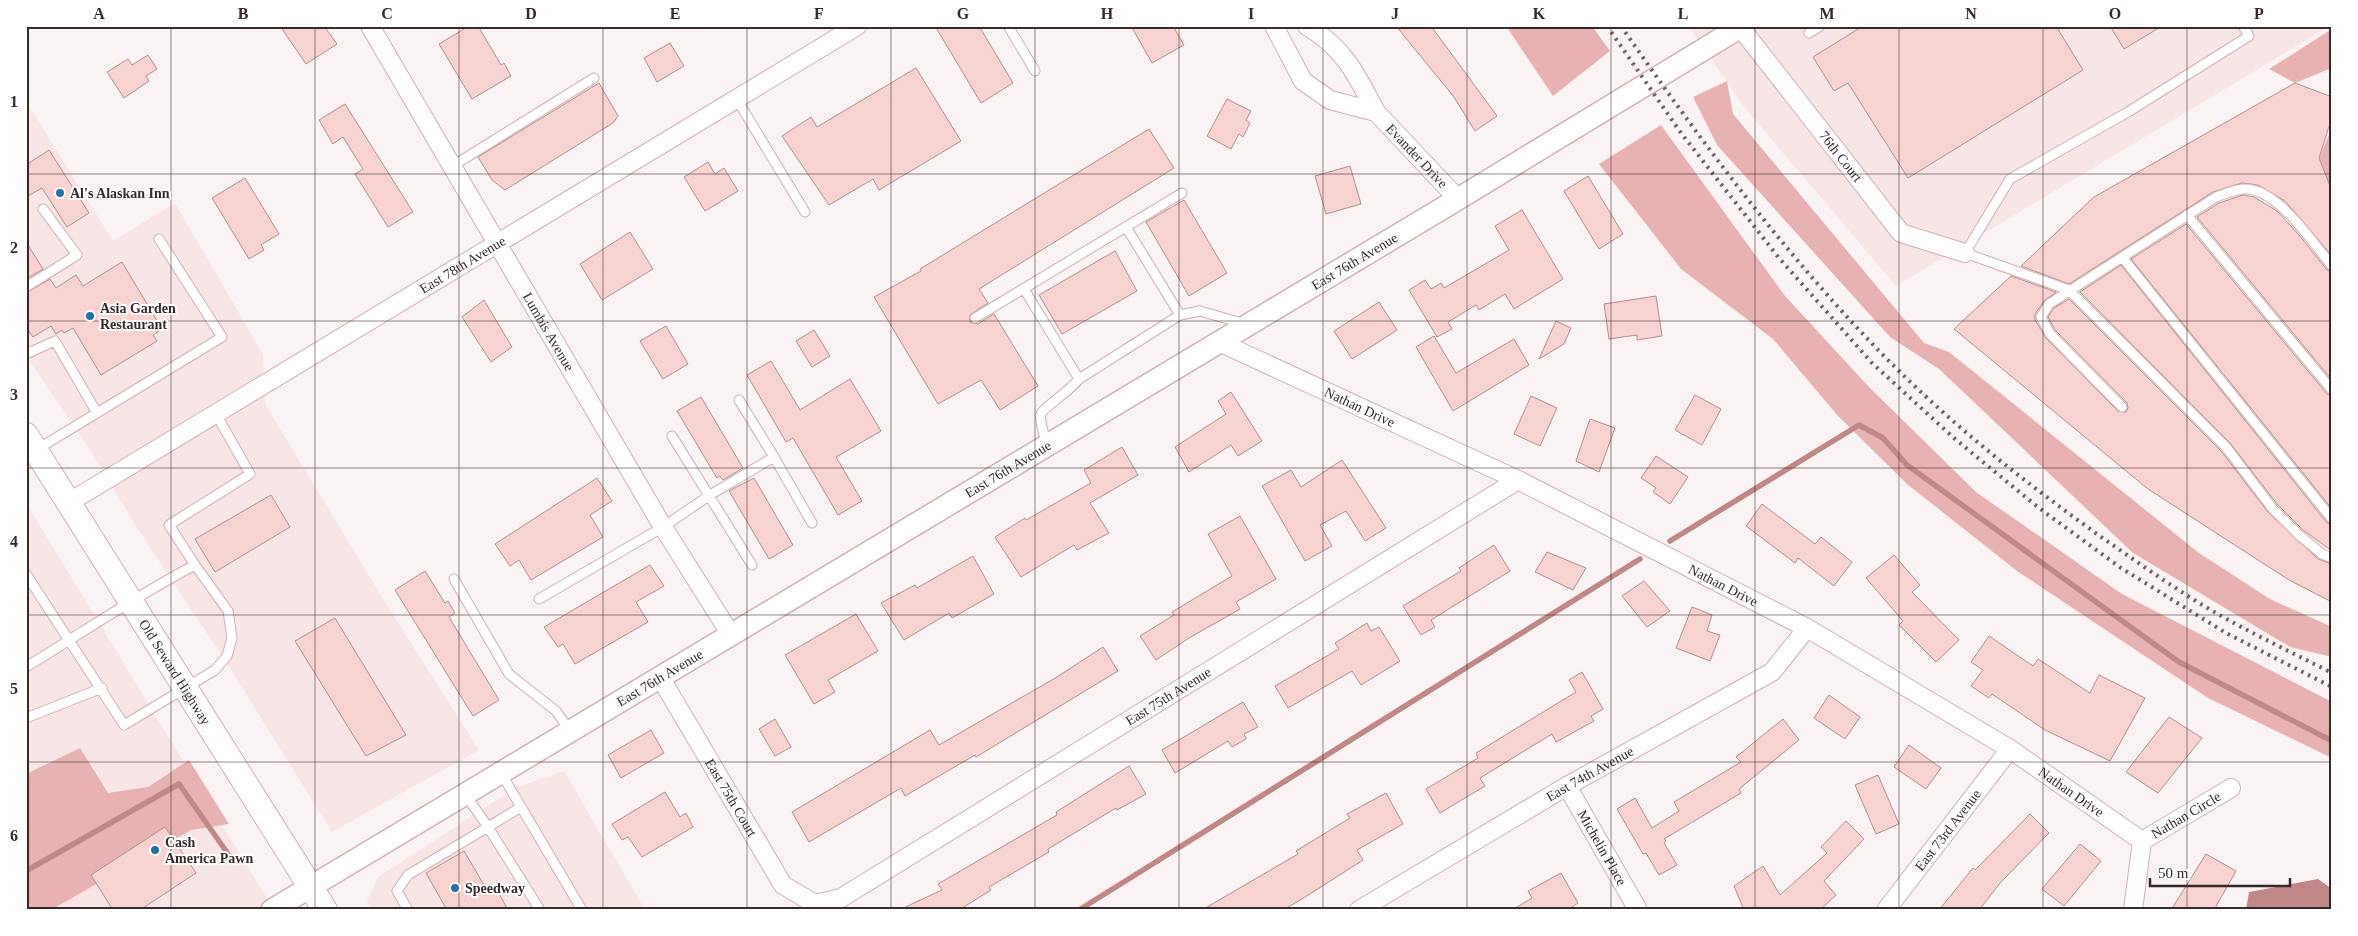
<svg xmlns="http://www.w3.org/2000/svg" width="2358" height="936" font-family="'Times New Roman',serif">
	<rect width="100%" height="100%" fill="#faf3f3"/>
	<path fill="#f7e6e5" d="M1688,26H2330L1896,286L1745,108Z
		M26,101L113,241L175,203L263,354L265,404L385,602L479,750L332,832L228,665L136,526L92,453L26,355Z
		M26,503L274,910H26Z
		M564,771L645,910H371L367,901L378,877L517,787Z"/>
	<path fill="#e8b2b2" d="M1506,26H1592L1610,51L1553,96Z
		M2332,29V68L2295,83L2269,69Z
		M1727,81L1733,114L1924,343L1949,352L2199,553L2270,599L2332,627V657L2290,647L2133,553L1939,369L1890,337L1717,145L1693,97Z
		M1661,125L1785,296L1869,387L1976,492L2122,594L2332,702V758L2208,698L2017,571L1907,484L1838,416L1773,339L1681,269L1599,164Z
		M2332,128V191L2319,158Z
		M80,748L108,793L148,787L189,760L229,824L191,830L51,910H26V774Z"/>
	<path fill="#c28888" d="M2318,879L2332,889V910H2246L2249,892Z"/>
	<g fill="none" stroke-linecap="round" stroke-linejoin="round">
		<path stroke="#c28888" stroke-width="5.5" d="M1670,541L1859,425L1883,438L1907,465L2179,662L2332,741
			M26,871L179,784L233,861
			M1079,910L1640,559"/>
	</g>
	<path fill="#f9d3d2" stroke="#b09190" d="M280,26H324L337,44L306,64Z
		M469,26H478L501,65L504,63L511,76L472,99L439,44Z
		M935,26H979L1013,83L981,103Z
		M1131,26H1173L1184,45L1152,63Z
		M1396,26H1431L1497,116L1475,131L1454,97Z
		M1863,26H2056L2083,70L1908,178L1848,83L1834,91L1813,57Z
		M2110,26H2162L2124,49Z
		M670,43L684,66L657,82L644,58Z
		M148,55L157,69L146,76L149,81L124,98L107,72L128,59L132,65Z
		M916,68L961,141L879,190L873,179L829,205L782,136L811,117L817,127Z
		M599,83L618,116L613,123L505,190L492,180L478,157Z
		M2295,83L2332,97V117L2319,158L2332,191V256L2285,201L2258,185L2242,183L2213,192L2069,284L2021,266L2094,197Z
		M1227,99L1251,111L1246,120L1250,123L1243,137L1239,134L1231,149L1207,136Z
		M345,104L413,212L388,227L355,174L363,169L343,137L333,144L319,120Z
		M1149,129L1174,168L979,289L988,303L970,315V322L978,324L994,314L1038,386L1000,410L981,380L938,404L874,297L921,271L920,269Z
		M49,150L89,213L67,227L42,188L26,197V165Z
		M708,162L715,174L724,168L738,191L705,211L684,177Z
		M1350,166L1361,204L1326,214L1315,176Z
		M1588,176L1623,234L1599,249L1564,191Z
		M245,178L279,234L261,245L264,250L249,259L212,198Z
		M2243,195L2254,197L2277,211L2299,235L2327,270L2332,272V380L2197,217L2219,203Z
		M1184,200L1227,273L1189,296L1146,222Z
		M1522,210L1563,279L1514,309L1505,294L1479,310L1476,305L1448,322L1452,329L1437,337L1409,290L1425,280L1431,289L1441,283L1444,288L1509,250L1495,226Z
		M2186,224L2327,394L2332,396V509L2131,259Z
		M630,232L653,269L602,300L580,264Z
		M26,242L43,269L26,279Z
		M1115,251L1137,291L1062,334L1039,295Z
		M122,262L162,329L153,335L157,341L101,375L73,328L64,333L62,330L56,334L51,326L33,337L26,327V293L50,279L56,288L76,275L83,286Z
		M2121,265L2327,523L2332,525V551L2303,530L2277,504L2230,443L2080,292Z
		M2011,276L2056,292L2044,301L2035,314V320L2046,338L2118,411L2126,412L2128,408L2127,403L2055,330L2048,317L2054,308L2069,299L2221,451L2268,512L2318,559L2332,564V602L2289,580L2148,489L1954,329Z
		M1656,296L1662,336L1637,340V335L1609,339L1604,304Z
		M484,300L512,347L491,362L462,317Z
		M1379,302L1397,330L1352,359L1334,331Z
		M1556,321L1571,328L1564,344L1539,359Z
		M666,326L688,364L663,379L640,341Z
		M814,330L830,356L812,367L796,341Z
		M1434,336L1456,373L1514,339L1529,365L1453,411L1416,347Z
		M771,361L800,410L850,379L881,431L836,457L862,501L838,515L793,438L786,442L747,375Z
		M1231,392L1262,441L1238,456L1231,445L1189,472L1175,447L1226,414L1218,401Z
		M1695,395L1721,409L1702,445L1675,430Z
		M1531,396L1557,408L1540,446L1514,434Z
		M701,397L743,468L723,480L720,476L717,478L677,411Z
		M1590,419L1615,428L1599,472L1576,461Z
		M1122,447L1138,475L1090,503L1109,533L1077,550L1074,545L1021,577L995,537L1025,518L1026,520L1091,483L1084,470Z
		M1656,456L1688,477L1670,504L1653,492L1656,488L1641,478Z
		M1342,460L1386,528L1365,541L1346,511L1320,525L1332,546L1305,561L1262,486L1291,470L1301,487Z
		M597,478L612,501L590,515L603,537L531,580L519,560L510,566L495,544Z
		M754,478L793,545L769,559L729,491Z
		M271,495L290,527L215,572L195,539Z
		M1762,504L1815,544L1821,537L1852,562L1834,586L1798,558L1795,563L1746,526Z
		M1240,516L1276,579L1236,602L1240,609L1189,638L1156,660L1140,636L1174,615L1172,612L1232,576L1208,534Z
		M1494,545L1510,571L1431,620L1435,627L1421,635L1403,606L1461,571L1459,568Z
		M1547,552L1586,568L1573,590L1535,572Z
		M1894,555L1920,585L1912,592L1959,640L1936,662L1899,625L1903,621L1866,578Z
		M973,556L994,594L952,618L949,613L904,640L881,603L915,585L917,588Z
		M650,565L664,586L636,602L648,622L575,664L563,644L558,647L544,627Z
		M425,571L445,603L448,601L455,613L449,617L499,700L473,716L395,590Z
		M1644,581L1670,611L1647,627L1622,596Z
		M1692,607L1712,615L1707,631L1720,635L1710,661L1676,648Z
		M856,614L878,651L828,680L835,692L814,704L785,655Z
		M335,618L406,735L366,756L295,641Z
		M1367,623L1371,631L1379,627L1400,661L1361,685L1352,671L1288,708L1275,686L1339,649L1335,643Z
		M1989,636L2033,666L2038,659L2090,693L2099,675L2145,698L2110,761L2045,730L1992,694L1989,698L1971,686L1983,670L1971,662Z
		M1103,647L1118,671L976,757L975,755L905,796L901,788L809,842L792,812L930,730L939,745L1057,677Z
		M1582,672L1603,709L1591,716L1594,721L1556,742L1552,734L1480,778L1485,786L1440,813L1426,789L1478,758L1476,753L1576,692L1569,680Z
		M1829,695L1860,717L1845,739L1814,718Z
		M1243,702L1258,727L1244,734L1246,739L1232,747L1228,741L1175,773L1162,750Z
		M2169,717L2202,738L2158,793L2126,772Z
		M775,719L791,747L775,756L759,729Z
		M1783,719L1799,740L1739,789L1741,793L1664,839L1666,841L1664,843L1677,865L1659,875L1646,853L1643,854L1617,809L1635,798L1652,828L1679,811L1674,802L1741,762L1736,757Z
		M651,730L664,753L621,778L608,755Z
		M1909,745L1941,768L1926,789L1894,767Z
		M1129,766L1146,794L1117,810L1116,808L1048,849L1049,852L989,887L991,890L959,910H899L942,890L938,884L1057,815L1056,812Z
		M1878,775L1899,824L1876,834L1855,785Z
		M665,792L680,817L686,813L693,827L642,857L628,837L622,840L612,824Z
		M1386,793L1403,824L1357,850L1363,860L1302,899L1283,910H1202L1298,854L1296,851L1350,818L1347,814Z
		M2030,814L2049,833L2001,882L1979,910H1939L1973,868L1975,870Z
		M1846,821L1864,839L1824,881L1836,895L1820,910H1744L1734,886L1763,866L1780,895L1827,853L1821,847Z
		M165,827L196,873L140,910H113L91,875Z
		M2080,844L2101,861L2064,906L2042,889Z
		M464,851L488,892L496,888L508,910H447L426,873Z
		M2206,854L2236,871L2214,910H2171Z
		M1561,873L1578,903L1567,910H1512L1532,898L1528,891Z"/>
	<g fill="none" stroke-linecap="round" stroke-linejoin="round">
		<defs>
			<path id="service" d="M1008,26L1035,71
				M2243,26L2249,36L2128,112L2010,179L1965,253L2069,290L2226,447L2272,508L2299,535L2322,554L2332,558
				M1809,33L1820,26
				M736,98L805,212
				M451,167L594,78
				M2187,215L2332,390
				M1126,227L1180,315
				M2122,257L2332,519
				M26,287L77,255L43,209
				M1024,289L1079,379
				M975,318L1182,193
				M26,354L55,341L97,413
				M2122,407L2050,334L2041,317L2049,304L2216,197C2224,194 2234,190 2243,189C2276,186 2313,243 2332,266
				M672,436L752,565
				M1047,445C1045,436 1039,423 1041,414C1042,409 1072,389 1079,379L1180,315L1200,311L1245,324
				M36,450L222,337L159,239
				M774,457L812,523
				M195,565L169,525L250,474L216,414
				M26,574L124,725L215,670L227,656L232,638L228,611L195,565C137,595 82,633 26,667
				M454,579L509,674L556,711L570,731
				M539,599L663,527L710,495L774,457L739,400
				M26,718L102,688
				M501,773L582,910
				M521,807L488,827L540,910
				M408,910L397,891L408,875L488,827L465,794"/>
			<g id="minor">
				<path id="s1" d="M370,26L663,527L731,635"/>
				<path d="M1274,26L1303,81L1330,100L1376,112C1356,74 1345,49 1307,26"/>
				<path id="s2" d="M1740,27L1901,233L1965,253"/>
				<path id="s3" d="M1376,112L1458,199"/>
				<path id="s4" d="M1219,342L1518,480L1807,628L2010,749L2142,841"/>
				<path id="s5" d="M68,503L857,26"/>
				<path id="s6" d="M660,677L783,885L815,904L841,898L1518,480"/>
				<path id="s7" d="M1567,786L1638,910"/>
				<path id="s8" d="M2142,841L2231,788"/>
				<path id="s9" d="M1359,910L1567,786L1772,672L1807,628"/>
				<path id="s10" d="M1886,910L2010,749"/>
				<path d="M2133,910L2142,841"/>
			</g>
			<g id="tertiary">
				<path id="s11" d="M272,910L1458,199L1742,26"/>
			</g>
			<g id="secondary">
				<path id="s12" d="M26,435L325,910"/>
			</g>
		</defs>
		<use href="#service" stroke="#d1b1b1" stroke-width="11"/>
		<use href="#minor" stroke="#d1b1b1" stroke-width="20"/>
		<use href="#tertiary" stroke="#d1b1b1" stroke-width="24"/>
		<use href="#secondary" stroke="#d1b1b1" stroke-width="26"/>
		<use href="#service" stroke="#fff" stroke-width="9"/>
		<use href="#minor" stroke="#fff" stroke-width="18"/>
		<use href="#tertiary" stroke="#fff" stroke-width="21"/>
		<use href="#secondary" stroke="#fff" stroke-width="24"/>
		<path stroke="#6f6363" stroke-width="4" stroke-dasharray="2.5 5" stroke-linecap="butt" d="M1607,26L1681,133L1779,258L1872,363L1955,439L2039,508L2121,568L2226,633L2332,687
			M1621,26C1702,143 1787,257 1886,358C1953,426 2027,484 2104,539C2143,566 2182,594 2223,617C2259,637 2295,654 2332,673"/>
	</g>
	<path fill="none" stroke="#372a2a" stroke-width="1" stroke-opacity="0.55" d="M171,26V910M315,26V910M459,26V910M603,26V910M747,26V910M891,26V910M1035,26V910M1179,26V910M1323,26V910M1467,26V910M1611,26V910M1755,26V910M1899,26V910M2043,26V910M2187,26V910M26,174H2332M26,321H2332M26,468H2332M26,615H2332M26,762H2332"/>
	<g fill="#256fa3" stroke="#fff" stroke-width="2">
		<circle cx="60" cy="193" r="5"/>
		<circle cx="90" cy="316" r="5"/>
		<circle cx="155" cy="850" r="5"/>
		<circle cx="455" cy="888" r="5"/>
	</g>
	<g text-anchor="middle" stroke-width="4" stroke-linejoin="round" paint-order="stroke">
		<g font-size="14" fill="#372a2a" stroke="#fff">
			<text dy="5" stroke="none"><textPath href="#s3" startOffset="60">Evander Drive</textPath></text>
			<text dy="5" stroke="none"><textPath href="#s2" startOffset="164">76th Court</textPath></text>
			<text dy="5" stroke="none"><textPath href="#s11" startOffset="1262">East 76th Avenue</textPath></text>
			<text dy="5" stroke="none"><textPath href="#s5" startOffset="461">East 78th Avenue</textPath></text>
			<text dy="5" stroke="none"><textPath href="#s1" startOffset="354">Lumbis Avenue</textPath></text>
			<text dy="5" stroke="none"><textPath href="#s4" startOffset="155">Nathan Drive</textPath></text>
			<text dy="5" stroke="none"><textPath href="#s11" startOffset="858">East 76th Avenue</textPath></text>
			<text dy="5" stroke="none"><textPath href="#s4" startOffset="560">Nathan Drive</textPath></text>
			<text dy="5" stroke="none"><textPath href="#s12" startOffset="280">Old Seward Highway</textPath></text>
			<text dy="5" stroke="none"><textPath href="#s11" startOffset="452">East 76th Avenue</textPath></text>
			<text dy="5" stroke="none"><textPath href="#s6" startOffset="690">East 75th Avenue</textPath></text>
			<text dy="5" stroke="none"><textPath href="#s9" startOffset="268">East 74th Avenue</textPath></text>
			<text dy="5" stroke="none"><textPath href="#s4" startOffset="965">Nathan Drive</textPath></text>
			<text dy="5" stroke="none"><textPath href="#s6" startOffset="140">East 75th Court</textPath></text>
			<text dy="5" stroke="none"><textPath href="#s8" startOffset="51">Nathan Circle</textPath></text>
			<text dy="5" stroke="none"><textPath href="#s10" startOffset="101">East 73rd Avenue</textPath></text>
			<text dy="5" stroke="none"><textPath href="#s7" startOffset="71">Michelin Place</textPath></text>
		</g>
		<g font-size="14" font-weight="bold" fill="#372a2a" stroke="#fff" text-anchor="start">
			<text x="70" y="198">Al's Alaskan Inn</text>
			<text x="100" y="313">Asia Garden<tspan x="100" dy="16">Restaurant</tspan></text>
			<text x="165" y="847">Cash<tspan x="165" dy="16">America Pawn</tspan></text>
			<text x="465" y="893">Speedway</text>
		</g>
	</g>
	<rect width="2358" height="936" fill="none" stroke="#ffffff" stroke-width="55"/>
	<path d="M2150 878v8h140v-8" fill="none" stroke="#372a2a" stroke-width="2.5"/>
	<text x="2158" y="878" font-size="15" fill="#372a2a" stroke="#ffffff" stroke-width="4" paint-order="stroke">50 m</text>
	<rect x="28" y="28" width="2302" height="880" fill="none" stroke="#372a2a" stroke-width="2"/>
	<g font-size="16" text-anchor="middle" font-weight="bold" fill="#372a2a">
		<text x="99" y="19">A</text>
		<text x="243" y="19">B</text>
		<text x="387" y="19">C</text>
		<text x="531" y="19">D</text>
		<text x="675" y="19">E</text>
		<text x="819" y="19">F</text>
		<text x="963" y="19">G</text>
		<text x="1107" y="19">H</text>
		<text x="1251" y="19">I</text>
		<text x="1395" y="19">J</text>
		<text x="1539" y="19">K</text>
		<text x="1683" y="19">L</text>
		<text x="1827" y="19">M</text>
		<text x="1971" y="19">N</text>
		<text x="2115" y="19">O</text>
		<text x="2259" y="19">P</text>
		<text x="14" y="107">1</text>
		<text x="14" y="253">2</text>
		<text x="14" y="400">3</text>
		<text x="14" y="547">4</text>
		<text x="14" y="694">5</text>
		<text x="14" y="841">6</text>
	</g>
</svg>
